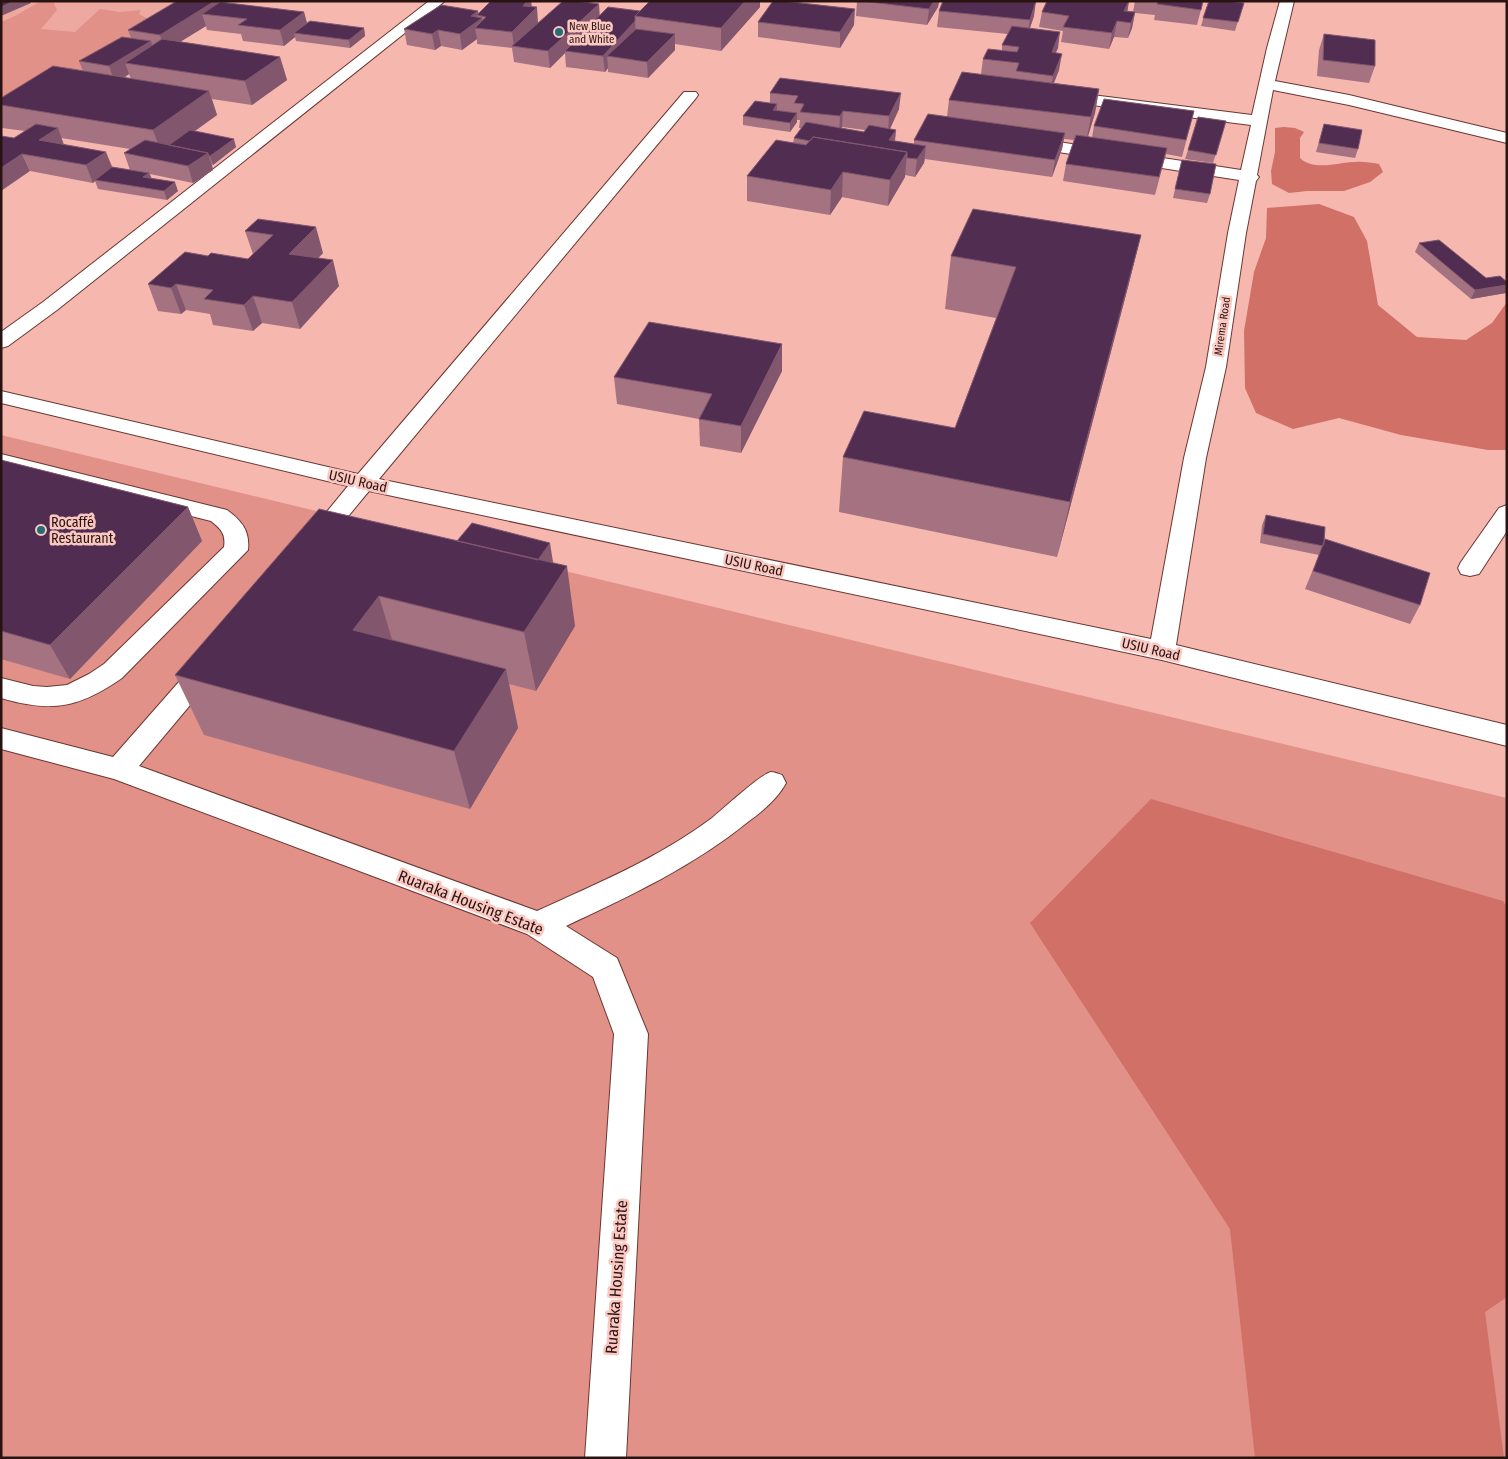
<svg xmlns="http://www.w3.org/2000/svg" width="1508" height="1459" font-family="'Fira Sans Condensed',sans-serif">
	<rect width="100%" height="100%" fill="#f6b7af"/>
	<path fill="#eda89f" d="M1,1H196L1,124Z"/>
	<path fill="#e19188" d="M41,1H53L57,10L41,29L75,32L100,9L120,12L141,10L139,14L150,20L167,18L1,124V22L15,16Z
		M1,435L1507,798V1458H1Z"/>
	<path fill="#d07067" d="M1284,127L1295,128L1304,132L1300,138V158C1315,173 1344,160 1363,162C1368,162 1374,163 1379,164L1383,172L1370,182L1344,191H1307L1289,193L1272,184L1271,171L1275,152V128Z
		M1319,204L1354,217L1367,241L1378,305L1417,337L1466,340L1492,323L1507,302V450H1488L1401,435L1339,418L1293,429L1256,413L1245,388L1244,331L1254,272L1266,238L1267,208Z
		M1151,799L1503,901L1507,907V1297L1485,1312L1504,1458H1255L1230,1229L1030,923Z"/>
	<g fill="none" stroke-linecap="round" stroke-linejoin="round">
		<defs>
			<path id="minor" d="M429,1H445L57,310L8,346L1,348V332L43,302Z
				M1280,1H1294L1275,81L1349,95L1507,133V143L1349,105L1273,90L1257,175L1259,177L1256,181L1246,233L1226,367L1206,458L1176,645L1507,725V746L1162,660L369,491L322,548L314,550L306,548L302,542L348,486L1,403V391L358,474L684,92H696L698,95L696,98L379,479L1151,639L1184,458L1206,367L1228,233L1239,180L1026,147L1020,146L1018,142L1020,138L1026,137L1241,170L1251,125L1060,101L1054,99L1052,96L1054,93L1060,91L1252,115L1267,48Z
				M1,454L227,510C242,521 250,531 248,550L122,678C79,708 52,713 1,698V678L33,686L47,687L67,685L89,674L104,664L224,547C226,534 221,529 211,521L1,468Z
				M1507,505V531L1479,574L1470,576L1461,574L1458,568L1461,562L1499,508Z
				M208,656L217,659L221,666L217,673L139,766L537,911C596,884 659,858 712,818C722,810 762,773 771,772C774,772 779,774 782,775L786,783C778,798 763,811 749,821C694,866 630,896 566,926L617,958L648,1034L626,1458H585L614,1034L593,977L527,934L114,779L1,749V728L113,757L199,659Z"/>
		</defs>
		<use href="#minor" stroke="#6a3732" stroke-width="2"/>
		<use href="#minor" fill="#fff" fill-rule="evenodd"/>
	</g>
	<path fill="#a47280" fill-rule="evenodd" d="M177,1H218V3L304,12L307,24L364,28L365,36L350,48L296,41L295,37L284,46L243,41L241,34L207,30L206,26L180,42L280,57L287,80L252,105L212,99L217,115L194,131L236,147L213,165L212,164L213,170L193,183L150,174L151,179L178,191L167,200L98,189L95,181L93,183L30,171L14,138L25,131L2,128L1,125V98L83,71L79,61L131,38L128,30ZM129,74L131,79L124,78ZM61,138L130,149L124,153L130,170L112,167L64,145Z
		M491,1H531L532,7L538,23L600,15L640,11L650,1H760V7L721,51L675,44V50L648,78L608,72V68L605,72L566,67L565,53L550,68L514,62L512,48L477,44V39L462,50L441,46L435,50L407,45L404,29L479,13Z
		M857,1H939L938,7L927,25L856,16Z
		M1129,1L1127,11L1133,12L1135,1H1233V2L1241,11L1235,31L1201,26L1208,3L1203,2L1197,25L1154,20L1155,15L1135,13L1132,28L1128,38L1114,37L1109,49L1061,42L1063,31L1039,27L1042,12Z
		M939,11L1034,16L1030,28L1058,48L1055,53L1059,70L1054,83L1099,89L1095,113L1088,137H1092L1094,126L1194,111L1182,157L1166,154L1155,195L1063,181L1066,164L1074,140L1064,139L1062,149L1052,177L925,159L924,163L915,177L905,175V177L888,206L842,197L830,215L747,201V176L793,143L794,138L801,128H799L800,120H797V122L790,132L743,125V116L770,103V93L899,109L890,129L896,130L895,141L914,144V140L947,117L949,100L981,74L983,59L1002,50V45L1008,34L937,27ZM842,127L865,130L864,132L842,128Z
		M758,22L854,25L840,48L758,37Z
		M1324,34L1375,66L1369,83L1317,76L1319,50Z
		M1226,121L1213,163L1185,159L1188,150Z
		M1324,124L1358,149L1355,158L1316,152Z
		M1182,160L1210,194L1207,203L1173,198Z
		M258,219L323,253L318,258L339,286L300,329L262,323L253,331L213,325L210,314L186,310L181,314L158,311L148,284L208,256L248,259L253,254L245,231Z
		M1141,235L1128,287L1057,557L839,512L843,457L955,428L996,318L945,309L951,256Z
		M1419,243L1506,293L1471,299L1415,252Z
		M782,344V371L741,453L700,446L699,419L617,404L614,377Z
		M1,460L188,507L202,541L70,679L1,659Z
		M1266,515L1324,543L1420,605L1410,624L1305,589L1319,555L1260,543L1262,525Z
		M457,541L553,562L552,563L575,626L536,691L509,684L518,728L470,809L204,735L175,675Z"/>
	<path fill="#82576d" d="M14,1H30L31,3L1,16V7Z
		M215,1H218L222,16L202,14L206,26L165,51L160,35Z
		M527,1H531L532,12L537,7L538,23L514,47L512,32L523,6Z
		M745,1H760V7L721,51V28Z
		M934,1H939L938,7L927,25L929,9Z
		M1036,1L1034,16L1027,36L1030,20Z
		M1129,1L1127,14L1124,11Z
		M599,4L600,20L565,51V53L550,68L548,51Z
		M855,9L854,25L840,48V32Z
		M478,11L479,15H477L478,21L482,18L484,29L475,28L477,39L462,50L460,34L471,16Z
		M304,12L308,27L294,33L295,37L284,46L280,30Z
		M1135,12L1132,28L1128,38L1131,23Z
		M635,21L636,37L607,56L608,68L605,72L603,56Z
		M1117,21L1114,37L1109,49L1112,33Z
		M364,28L365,36L350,48L349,40Z
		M438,30L441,46L435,50L432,34Z
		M1060,32L1058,48L1049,68L1052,52Z
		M675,34V50L648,78L647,62Z
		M151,41L156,57L125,63L129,74L115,83L109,66Z
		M1062,54L1059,70L1050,92L1053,76Z
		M280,57L287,80L252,105L245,81Z
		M1099,89L1095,113L1086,142L1091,117Z
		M209,91L217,115L162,155L153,130Z
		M901,93L899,109L888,133L889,116Z
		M777,104V112L773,110Z
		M843,111L842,127L839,133L840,116Z
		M797,113V122L790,132V123Z
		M58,128L64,145L39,140Z
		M896,130L894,147L889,140Z
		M1065,133L1062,149L1052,177L1055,160Z
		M234,139L236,147L213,165L210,156Z
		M926,146L924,163L915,177L917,159Z
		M106,152L113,169L95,180V181L93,183L86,165Z
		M907,152L905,177L888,206L890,180Z
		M208,153L213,170L193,183L188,166Z
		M22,154L30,171L1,191V168Z
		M843,172L842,197L830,215L831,190Z
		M149,173L153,181L143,177Z
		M175,182L178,191L167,200L164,191Z
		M316,227L323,253L297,280L289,254Z
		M1141,235L1128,287L1057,557L1070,502Z
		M333,260L339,286L300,329L292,302Z
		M176,284L186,310L181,314L171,288Z
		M1507,285V291L1506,293L1471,299L1475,290Z
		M253,296L262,323L253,331L244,305Z
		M782,344V371L741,453V426Z
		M188,507L202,541L70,679L50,645Z
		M550,543L553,562L531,591L528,573Z
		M567,566L575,626L536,691L524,632Z
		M379,596L397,656L353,630Z
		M506,669L518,728L470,809L454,751Z"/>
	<path fill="#512e51" stroke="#82576d" d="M1,1H14L1,7Z
		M177,1H215L160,35L128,30Z
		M491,1H527L523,6L537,7L512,32L475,28L486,17L477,15Z
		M563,1H576L599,4L548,51L512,46Z
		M650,1H745L721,28L635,16Z
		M773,1H783L855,9L840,32L758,22Z
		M861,1H934L929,9Z
		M943,1H1036L1030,20L939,11Z
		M1047,1H1129L1124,11L1135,12L1131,23L1117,21L1112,33L1063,27L1069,16L1042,12Z
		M1158,1H1203L1201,10L1157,4Z
		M1209,1H1226L1244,3L1238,22L1203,18Z
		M220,2L304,12L280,30L238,25L247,19L202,14Z
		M441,5L478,11L471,16L482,18L460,34L438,30L432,34L404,29Z
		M608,7L640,11L635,16V21L603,56L565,51Z
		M310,21L364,28L349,40L294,33Z
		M1012,26L1060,32L1052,52L1062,54L1053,76L1016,71L1019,63L983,59L988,49L1017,52L1019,47L1002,45Z
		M636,29L675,34L647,62L607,56Z
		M1324,34L1375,40V66L1323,60Z
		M122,37L151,41L109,66L79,61Z
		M162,39L280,57L245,81L125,63Z
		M53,66L209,91L153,130L1,105V98Z
		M962,72L1099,89L1091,117L949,100Z
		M780,78L901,93L889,116L843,111L840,116L800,112L804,104L794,103L798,96L770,93Z
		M1104,99L1194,111L1186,140L1094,126Z
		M755,101L777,104L773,110L797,113L790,123L743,116Z
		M928,114L1065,133L1055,160L914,140Z
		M1198,117L1226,121L1216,155L1188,150Z
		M806,122L864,132L869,125L896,130L889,140L926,146L917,159L907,158V152L813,137L810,141L794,138Z
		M36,124L58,128L39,140L106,152L86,165L22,154L1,168V136L14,138Z
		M1324,124L1362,130L1358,149L1319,143Z
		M190,130L234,139L210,156H209L208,153L169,145Z
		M1076,135L1167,148L1159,177L1066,164Z
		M813,137L907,152L890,180L843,172L831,190L747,176L776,140L806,145Z
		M145,140L208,153L188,166L124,153Z
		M1182,160L1216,164L1210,194L1175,189Z
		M112,167L149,173L143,177L175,182L164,191L95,180Z
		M973,209L1141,235L1070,502L843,457L864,411L955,428L1016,267L951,256Z
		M258,219L316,227L289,254L333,260L292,302L253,296L244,305L204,299L213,290L176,284L171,288L148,284L185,252L208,256L211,253L248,259L273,235L245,231Z
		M1439,240L1486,278L1500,276L1507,282V285L1475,290L1419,243Z
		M649,322L782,344L741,426L699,419L712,394L614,377Z
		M1,460L188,507L50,645L1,631Z
		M319,509L567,566L524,632L379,596L353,630L506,669L454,751L175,675Z
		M1266,515L1325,527L1324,543L1323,546L1263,534Z
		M472,523L550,543L538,560L457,541Z
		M1325,539L1430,573L1420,605L1313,571Z"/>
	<g fill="#236d76" stroke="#fbc8c1" stroke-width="2">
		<circle cx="559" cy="32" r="5"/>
		<circle cx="41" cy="530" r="5"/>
	</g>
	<g text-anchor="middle" stroke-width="5" stroke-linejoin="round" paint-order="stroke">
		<g font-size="11" fill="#291311" stroke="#fbc8c1" text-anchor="start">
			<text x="569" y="30">New Blue<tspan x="569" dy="13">and White</tspan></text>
		</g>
		<g font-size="11" fill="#291311" stroke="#fbc8c1">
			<text transform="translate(1222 326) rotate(-82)" y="4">Mirema Road</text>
		</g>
		<g font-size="14" fill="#291311" stroke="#fbc8c1">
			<text transform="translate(358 481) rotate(13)" y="5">USIU Road</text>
			<text transform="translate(754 565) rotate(12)" y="5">USIU Road</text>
			<text transform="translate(1151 649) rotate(13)" y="5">USIU Road</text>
		</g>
		<g font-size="14" fill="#291311" stroke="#fbc8c1" text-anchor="start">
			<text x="51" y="527">Rocaffé<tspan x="51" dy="16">Restaurant</tspan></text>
		</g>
		<g font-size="16" fill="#291311" stroke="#fbc8c1">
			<text transform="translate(471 902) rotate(21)" y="6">Ruaraka Housing Estate</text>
			<text transform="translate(616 1277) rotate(-86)" y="6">Ruaraka Housing Estate</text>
		</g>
	</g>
	<rect width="1508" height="1459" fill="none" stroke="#291311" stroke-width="5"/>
</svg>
